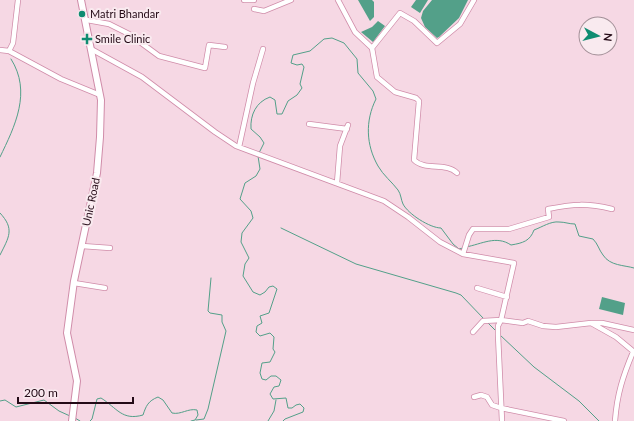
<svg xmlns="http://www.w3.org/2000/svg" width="634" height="421" font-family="Lato,sans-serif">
	<rect width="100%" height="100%" fill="#f6d8e4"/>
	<path fill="#53a089" d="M358,0H372L374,2V17L370,21Z
		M416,0H428L420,13L411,7Z
		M432,0H468L459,18L439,37L437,38L425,27L421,18L423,11Z
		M378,21L385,26L373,42L361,32L372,27Z
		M602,297L625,303L623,315L599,309Z"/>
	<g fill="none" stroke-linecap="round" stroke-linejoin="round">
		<path stroke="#53a089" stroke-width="1" d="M259,153L264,143L260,137L251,129C250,115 256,102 270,97L275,100L277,114H282L288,101L297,95L302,88L300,84L304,67L302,64L297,65L291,63L293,55L310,51L324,39L332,38L344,43L357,59L358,73L373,91L376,99C365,121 366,145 378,166C383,175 392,182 398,190C401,194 401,200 403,204C408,214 430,228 441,228L453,244L459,249L463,248
			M258,156L260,169L256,176L245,183L240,199L251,211L253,218L242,233L241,242L249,258L245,264L243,276L253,292L260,295L265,292L269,287L273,286L277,289L269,313L260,316L262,323L257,326L256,332L260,336L270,333L274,337L273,349L275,352L270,362L262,363L260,373L262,379L266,380L271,376H276L281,380L279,386L274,387L270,394L273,399L286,398L288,408H292L296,405L300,404L304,408L303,412L285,419L283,421
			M0,157C15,126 32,92 11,59
			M0,213C15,229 9,237 0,255
			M281,228L356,264L456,293L461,295L484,319
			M466,247C482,244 496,235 511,245C523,243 530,241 534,230C542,227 551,221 559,222C565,222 569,224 575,224L579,236L593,239C598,244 599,250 603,255C610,266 624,265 634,268
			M487,322L496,331
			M500,335L534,367L579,401L599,421
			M0,401L5,400L16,407L44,400L59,411L70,416
			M75,418L80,421
			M196,420L204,419L208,409L226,331L222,322V315L210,313L208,311L211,278
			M90,421L92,419L97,399L101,398C117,408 122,421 143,415C146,406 148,401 158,397L163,400L172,413C181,415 188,408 197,410L198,415L195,420L191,421
			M268,421L274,411L276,400"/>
		<defs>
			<path id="street" d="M244,0H254
				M338,0L355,32L372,48L377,77L395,92L416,98L419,101L414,160C425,171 446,162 457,173
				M254,9L264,11L291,0
				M87,20L109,24L129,34L159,56L205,68L209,45L225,47
				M372,48L400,13L414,21L437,43L460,24L474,0
				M91,49L142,77L215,132L236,146L384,201L408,217L440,242L463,254L514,263L501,320L523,323L528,321L543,326L556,327L591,323L616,337L634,352
				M0,50L9,51L61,79L100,95
				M9,51L13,43L18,0
				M309,124L347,129
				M239,147L253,83L263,49
				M337,183L340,146L348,125
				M82,246L110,248
				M463,254L469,235L473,229H509L549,217L548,209C574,204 586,203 612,209
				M74,283L105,288
				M477,288L507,297
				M592,323H602L634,330
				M473,332L483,321L501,320L498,326V335L502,421
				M474,397L481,395L487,397L492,405L501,408L564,421
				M615,421C617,394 623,376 633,352"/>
			<path id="secondary" d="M72,421L77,381L67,333L74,281L97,173L100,137L101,100L81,0"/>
		</defs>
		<use href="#street" stroke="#d08ca9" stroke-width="6"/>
		<use href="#secondary" stroke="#d08ca9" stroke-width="8"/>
		<use href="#street" stroke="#fff" stroke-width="4.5"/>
		<use href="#secondary" stroke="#fff" stroke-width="6"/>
	</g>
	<g fill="#0f8c71" stroke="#f9eaef" stroke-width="1.5">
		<circle cx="82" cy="14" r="4"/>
		<path d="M85 33h4v4h4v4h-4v4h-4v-4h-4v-4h4z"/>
	</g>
	<g text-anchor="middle" stroke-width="4" stroke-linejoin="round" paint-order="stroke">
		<g font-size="11" fill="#230a16" stroke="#f9eaef" text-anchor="start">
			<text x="90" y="18">Matri Bhandar</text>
			<text x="95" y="43">Smile Clinic</text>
		</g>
		<g font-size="11" fill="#230a16" stroke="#f9eaef">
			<text transform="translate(91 202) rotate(-78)" y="4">Unic Road</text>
		</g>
	</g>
	<g transform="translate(598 36) rotate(97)"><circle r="19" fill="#f9eaef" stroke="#a39098"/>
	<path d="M0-3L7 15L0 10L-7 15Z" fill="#0f8c71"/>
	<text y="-6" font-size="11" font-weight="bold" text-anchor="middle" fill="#230a16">N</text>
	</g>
	<path d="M18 397v6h115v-6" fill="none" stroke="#230a16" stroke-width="2"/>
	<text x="24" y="397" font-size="12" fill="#230a16" stroke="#f9eaef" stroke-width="3" paint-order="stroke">200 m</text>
</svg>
